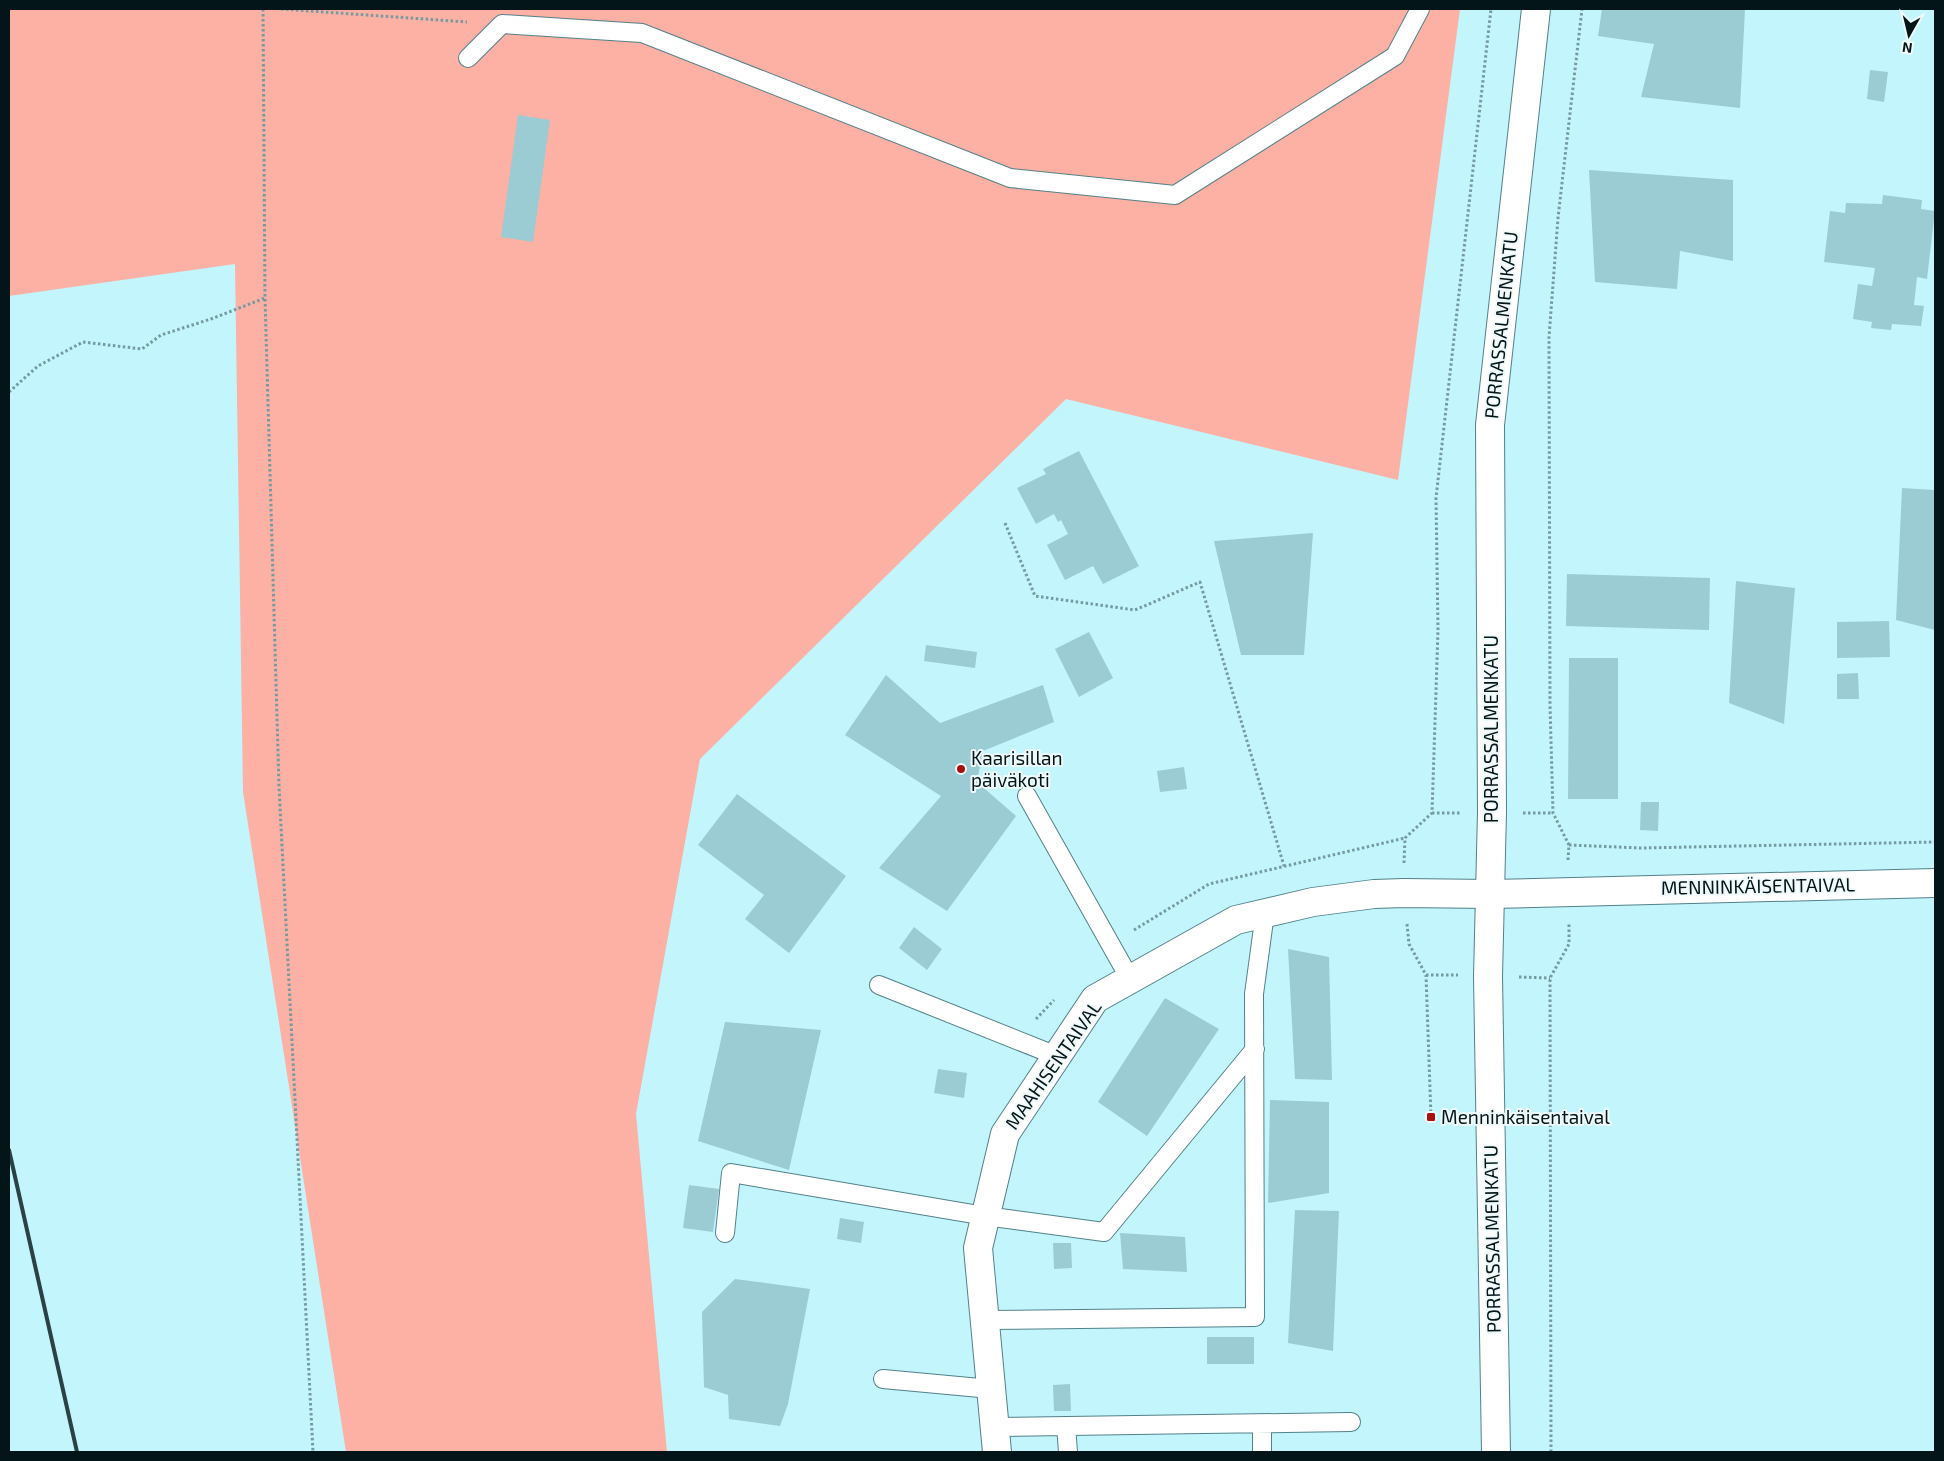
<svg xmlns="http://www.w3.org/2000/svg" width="1944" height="1461" font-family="'Exo 2',sans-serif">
	<rect width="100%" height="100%" fill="#c3f5fd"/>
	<path fill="#fdb0a4" d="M9,9H1460L1398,480L1066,399L700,759L636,1114L667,1452H346L243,792L235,264L9,296Z"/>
	<path fill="#9bccd4" d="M1602,9H1745L1740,108L1641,97L1654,44L1598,36Z
		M1870,70L1888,72L1884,102L1867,99Z
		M518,115L550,120L533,242L501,237Z
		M1589,170L1733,180V261L1680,251L1677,289L1595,282Z
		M1883,195L1922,200L1921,209L1935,211L1927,279L1917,277L1914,305L1924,306L1921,326L1892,324L1891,330L1871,328L1872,322L1853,319L1858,284L1872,286L1875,268L1824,262L1830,211L1845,213L1846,203L1882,204Z
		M1079,451L1139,566L1103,584L1093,566L1065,580L1047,545L1068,534L1061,520L1058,522L1054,514L1036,524L1017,488L1046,474L1043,469Z
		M1902,488L1935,490V630L1896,620Z
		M1313,533L1304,655H1241L1214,541Z
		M1567,574L1710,578L1709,630L1566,626Z
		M1736,581L1795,588L1784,724L1729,703Z
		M1889,621L1890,657L1837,658V622Z
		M1089,632L1113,678L1079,697L1055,649Z
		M926,645L977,652L975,668L924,661Z
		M1569,658H1618V799H1568Z
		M1858,673L1859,699H1837V674Z
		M886,675L940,723L1043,685L1054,722L983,751L977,782L1016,816L947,911L879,868L941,796L845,735Z
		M1184,767L1187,789L1160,792L1157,771Z
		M737,794L846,876L789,953L745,919L764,895L698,845Z
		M1641,802H1659L1658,831L1640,830Z
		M914,927L942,949L927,970L899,948Z
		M1288,949L1329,957L1332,1080L1295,1079Z
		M1165,998L1219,1029L1147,1136L1098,1102Z
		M725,1022L821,1030L789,1170L698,1141Z
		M938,1069L967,1073L964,1098L934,1093Z
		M1270,1100L1329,1102V1193L1268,1203Z
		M689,1185L719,1189L713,1232L683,1228Z
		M1295,1210L1339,1211L1333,1351L1288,1343Z
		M840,1218L864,1222L861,1243L837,1239Z
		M1120,1233L1185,1237L1187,1272L1123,1269Z
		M1053,1243H1071L1072,1268L1054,1269Z
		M735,1279L810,1289L788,1404L780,1426L729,1419L728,1395L704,1387L702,1312Z
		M1207,1337H1254V1364H1207Z
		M1070,1384L1071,1411H1054L1053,1385Z"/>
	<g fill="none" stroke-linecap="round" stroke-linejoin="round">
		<defs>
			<path id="service" d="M468,58L502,24L642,33L1010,178L1175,195L1395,56L1420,9
				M1027,796L1130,979
				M879,985L1057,1056
				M725,1233L731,1173L985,1216L1104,1232L1255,1049
				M985,1320L1255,1317L1254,994L1265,913
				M883,1379L991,1389
				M1262,1424V1452
				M1066,1426L1068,1452
				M995,1427L1351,1422"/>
			<path id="minor" d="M997,1452L978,1248L1005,1134L1095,999L1236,920L1313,902L1374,894L1404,893L1491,894L1935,883"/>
			<path id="tertiary" d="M1496,1452L1488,976L1492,812L1490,425L1536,9"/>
		</defs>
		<use href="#service" stroke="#528188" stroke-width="20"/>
		<use href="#minor" stroke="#528188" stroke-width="30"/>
		<use href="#tertiary" stroke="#528188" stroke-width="30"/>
		<path stroke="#759aa0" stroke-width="3" stroke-dasharray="2.5 2.5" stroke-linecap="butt" d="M263,9L265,298L279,787L313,1452
			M281,9L467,22
			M9,392L38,366L83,342L142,349L161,335L211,319L265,298
			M1005,523L1035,596L1135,610L1200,582L1284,866
			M1432,813H1460
			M1523,813H1553
			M1569,845L1641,848L1935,842
			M1568,860L1569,845L1553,813L1550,705L1549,337L1558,218L1582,9
			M1404,863L1405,838L1432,813L1438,630L1436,498L1491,9
			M1407,924L1409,944L1426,975L1431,1117
			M1134,930L1209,884L1405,838
			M1426,975H1458
			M1519,977L1550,978
			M1036,1019L1054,1000
			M1551,1452L1550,978L1569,944V924"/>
		<use href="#service" stroke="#fff" stroke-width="18"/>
		<use href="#minor" stroke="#fff" stroke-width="28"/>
		<use href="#tertiary" stroke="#fff" stroke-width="28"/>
		<path stroke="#2a4246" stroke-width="4" d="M9,1150L77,1452"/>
	</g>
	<g fill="#a6110d" stroke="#f0fafb" stroke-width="2">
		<circle cx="961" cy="769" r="5"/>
		<rect x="1426" y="1112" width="10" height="10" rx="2.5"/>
	</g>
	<g text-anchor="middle" stroke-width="4" stroke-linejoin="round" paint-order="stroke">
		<g font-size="19" fill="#031518" stroke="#f0fafb">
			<text transform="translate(1501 325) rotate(-84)" y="7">PORRASSALMENKATU</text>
			<text transform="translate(1491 729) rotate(-90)" y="7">PORRASSALMENKATU</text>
			<text transform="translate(1758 886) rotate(-1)" y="7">MENNINKÄISENTAIVAL</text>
			<text transform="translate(1053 1065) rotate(-55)" y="7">MAAHISENTAIVAL</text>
			<text transform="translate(1492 1239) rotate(-91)" y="7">PORRASSALMENKATU</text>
		</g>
		<g font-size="19" fill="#031518" stroke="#f0fafb" text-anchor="start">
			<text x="971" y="765">Kaarisillan<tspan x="971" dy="22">päiväkoti</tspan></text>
			<text x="1441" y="1124">Menninkäisentaival</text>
		</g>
	</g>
	<rect width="1944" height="1461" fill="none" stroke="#031518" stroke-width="20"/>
	<g transform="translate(1909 35) rotate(188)" stroke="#f0fafb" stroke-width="4" paint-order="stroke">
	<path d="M0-4L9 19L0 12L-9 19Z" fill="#031518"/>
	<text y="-8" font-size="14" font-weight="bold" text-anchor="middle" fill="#031518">N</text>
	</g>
</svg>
